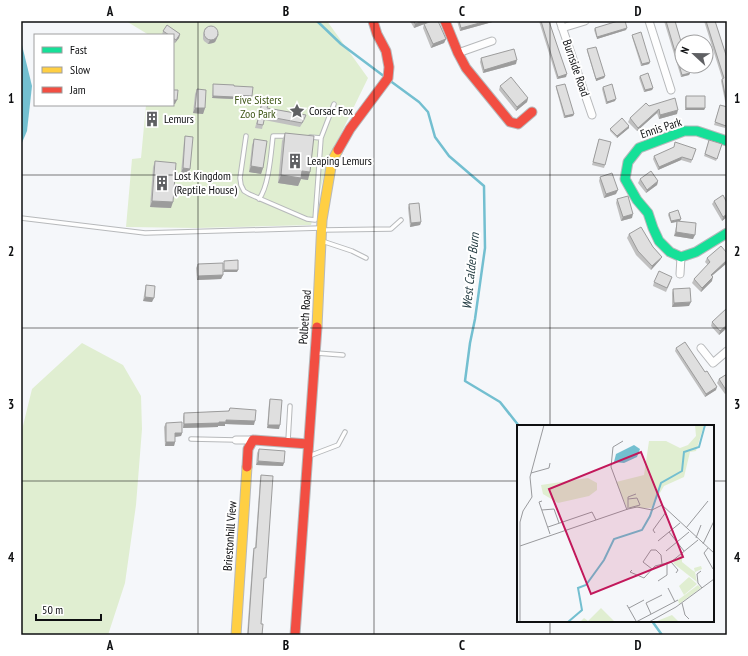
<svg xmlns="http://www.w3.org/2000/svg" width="748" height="656" font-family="'PT Sans Narrow',sans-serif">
	<rect width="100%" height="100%" fill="#f5f7fa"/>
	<path fill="#e0eed1" d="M126,21H327L368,78L328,160L311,225L197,228L126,227L132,159L141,158L146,105H173V35H149Z
		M82,343L123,365L141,396L142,429L136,505L125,583L108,635H21V434L32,389Z"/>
	<path fill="#73bfd0" d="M21,41L32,86L27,131L21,145Z"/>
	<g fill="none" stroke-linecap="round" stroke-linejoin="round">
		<path stroke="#73bfd0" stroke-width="2.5" d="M317,21L341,44L385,77
			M389,80L419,102L428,112L435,137L449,156L484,186L485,248L475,319L470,343L465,381L500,402L519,426
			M652,621L662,635"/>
		<defs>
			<path id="lane" d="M246,136L240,178L241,185L244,191L249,194L307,219L315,220
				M310,137L321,138L315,220
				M321,138L334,104
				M259,199C269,186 271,153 273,136H288
				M21,218L145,233L321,228
				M324,230L391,229L401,220
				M322,241L352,251L366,258
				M316,353L343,355
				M191,439L236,440
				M288,441L290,406
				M309,456L338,445L345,432"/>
			<path id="street" d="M560,21L592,115
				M649,21L671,90
				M562,28L585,21
				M458,53L492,41
				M680,274L681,257
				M701,348L713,363L727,351
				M236,440H253"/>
			<path id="fast" d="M727,141L697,131H684L639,148L628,162L625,179L637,200L648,213L653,228L659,241L670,252L681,257L696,252L727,233"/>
			<path id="slow" d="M317,327L322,220L332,161L338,150
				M236,635L247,467"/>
			<path id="jam" d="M445,21L458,53L466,68L510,122L518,124L532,112
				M338,150L350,129L388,78L389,67L386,51L377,34L373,21
				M247,467L248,449L253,440L308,444
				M295,635L317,327"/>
		</defs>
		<use href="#lane" stroke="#b7b9bb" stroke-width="5.5"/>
		<use href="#street" stroke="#b7b9bb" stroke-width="9"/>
		<use href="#fast" stroke="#b7b9bb" stroke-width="11"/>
		<use href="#slow" stroke="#b7b9bb" stroke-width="11"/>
		<use href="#jam" stroke="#b7b9bb" stroke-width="11"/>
		<use href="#lane" stroke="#fefefe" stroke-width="3.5"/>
		<use href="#street" stroke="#fefefe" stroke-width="7"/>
		<use href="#fast" stroke="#16e098" stroke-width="9"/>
		<use href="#slow" stroke="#ffcf43" stroke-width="9"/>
		<use href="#jam" stroke="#f24e42" stroke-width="9"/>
	</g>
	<path fill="#c0c0c0" d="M410,21H427V23L414,28Z
		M457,21H496L460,31Z
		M539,21H549L566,77L557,79Z
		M664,21H675L690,73L689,75L681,77Z
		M704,21H715L727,58V123L725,128L714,125L720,105L726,106L721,81L722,79V78Z
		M424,24L446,39L444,43L431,48L423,28Z
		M167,25L180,34L179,38L175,43L173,42V35H162L163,31Z
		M205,28L217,38L215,42L213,43L208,44L204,41L203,39V35Z
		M595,28L626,30L597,39L594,30Z
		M632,35L650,62L649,64L641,66L632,37Z
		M587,49L605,76L604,78L596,81L587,51Z
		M481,58L516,64L483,73L480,62Z
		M640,76L653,88L652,90L644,92L639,78Z
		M213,84L234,86L252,96L251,99L233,98V99L212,98L213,86Z
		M500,86L528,98L527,102L516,111L499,90Z
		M556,86L574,114L573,116L564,118L556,88Z
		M603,87L615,101L606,104L602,89Z
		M197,89L205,108L203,114L193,113L195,94Z
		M686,96L705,108L704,110H685V98Z
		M263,98L267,108L306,115L305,119L300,127L264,120L262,129L255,128Z
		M649,106L677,114L659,119L657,113L637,131L628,122L630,118Z
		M629,128L617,138L610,131V129Z
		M285,133L308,180L301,179L298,186L278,183L282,141Z
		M185,136L190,169L189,174L181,173L184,141Z
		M254,139L263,168L261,174L249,172L252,145Z
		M599,139L605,165L604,168L592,165Z
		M709,140L722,144L716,161L704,156Z
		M696,149L691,163L681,160L658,170L653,159L654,156Z
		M155,161L171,208L150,207L153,167Z
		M600,177L616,194L604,198L599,181Z
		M640,179L658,181L657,185L646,193L638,183Z
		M617,199L632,218L621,221L616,203Z
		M714,201L727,203V217L722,221L712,204Z
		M409,204L421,222L420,225L410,227L408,208Z
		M669,213L680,221L693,239L674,236L677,222L671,223L668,215Z
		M629,234L653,247L662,257L660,260L651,270L636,255L627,238Z
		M727,253V263L712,276V281L701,292L692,283L694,279L708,265L705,262L707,258Z
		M198,264L223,275L221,279L197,280L196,268Z
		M671,281L666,292L653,286L654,282Z
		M146,285L152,302L143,301L145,289Z
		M673,289L689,306L672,307V293Z
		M712,322L727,328L719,335L711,326Z
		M676,348L705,372L716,390L705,397L675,351Z
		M727,374V393L725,394L717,383L719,379Z
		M270,399L279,429L267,428L269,403Z
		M230,408L254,425L225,424V426H218V427L183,428V417L184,413L228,411Z
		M166,423L182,433L181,436L175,437V442L174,446H165L164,427Z
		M259,449L283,466L256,465L257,453Z
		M261,475L264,582L261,624L262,635H247L253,552L254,548H255L260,479Z"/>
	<path fill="#9c9c9c" d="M423,21H427V23L414,28L415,24Z
		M487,21H496L460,31L461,28Z
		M627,28L626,30L597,39V37Z
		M180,34L179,38L175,43L176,40Z
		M219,34L215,42L213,43L208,44L210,40Z
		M446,39L444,43L431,48L433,44Z
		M517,60L516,64L483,73L484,70Z
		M650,62L649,64L641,66L642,64Z
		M690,73L689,75L681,77L682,75Z
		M567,74L566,77L557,79L558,77Z
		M605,76L604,78L596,81V79Z
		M653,88L652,90L644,92L645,90Z
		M234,95L252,96L251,99L233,98V99L212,98L213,96Z
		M528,98L527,102L516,111L517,107Z
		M616,99L615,101L606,104L607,102Z
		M173,100H177L175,104H173Z
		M195,108H205L203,114L193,113Z
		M686,108H705L704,110H685Z
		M659,109L657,113L637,131L638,128Z
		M678,110L677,114L659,119L660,115Z
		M574,114L573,116L564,118L565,116Z
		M629,126V128L617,138V136Z
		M682,157L681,160L658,170L659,167Z
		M251,166L263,168L261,174L249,172Z
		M183,168L190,169L189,174L181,173Z
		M302,171L310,172L308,180L301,179L298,186L278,183L281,175Z
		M658,181L657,185L646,193L647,190Z
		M618,190L616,194L604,198L606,194Z
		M152,201L173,202L171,208L150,207Z
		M633,214L632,218L621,221L623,217Z
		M727,214V217L722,221L723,217Z
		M681,219L680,221L671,223V221Z
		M421,222L420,225L410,227L411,223Z
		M676,232L695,235L693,239L674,236Z
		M662,257L660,260L651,270L652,266Z
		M727,260V263L709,278L711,275Z
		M224,270H238L237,272H223Z
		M223,275L221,279L197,280L198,276Z
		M713,277L712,281L701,292L702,288Z
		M145,297L154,298L152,302L143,301Z
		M691,302L689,306L672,307L674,303Z
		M727,325V328L719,335L720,331Z
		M717,387L716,390L705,397L706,394Z
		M226,420L255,421L254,425L225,424V426H218V427L183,428L184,424L219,422Z
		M268,425H280L279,429L267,428Z
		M175,433H182L181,436L174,437Z
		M166,442H175L174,446H165Z
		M258,461L284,463L283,466L256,465Z"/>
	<path fill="#dfdfdf" stroke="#9c9c9c" d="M414,21H423L415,24Z
		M432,21H438L446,39L433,44L424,24Z
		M459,21H487L461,28Z
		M541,21H549L557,45L567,74L558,77Z
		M618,21H625L627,28L597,37L595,28Z
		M666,21H675L682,45V66H688L690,73L682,75Z
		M706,21H715L727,58V105L722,79L724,78Z
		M167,25L180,34L176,40L173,38V35H169L163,31Z
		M204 33a7 7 0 1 1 14 0a7 7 0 1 1-14 0Z
		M641,32L650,62L642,64L632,35Z
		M596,47L605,76L596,79L587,49Z
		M514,49L517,60L484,70L481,58Z
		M648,73L653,88L645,90L640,76Z
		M511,77L528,98L517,107L500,86Z
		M213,84L234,85V86L253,87L252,96L234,95V97L213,96Z
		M565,84L574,114L565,116L556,86Z
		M612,84L616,99L607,102L603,87Z
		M197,89L206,90L205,108H195Z
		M173,90H178L177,100H173Z
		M686,96H705V108H686Z
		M263,98L270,100L267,108L306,115L302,123L265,116L263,125L257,124Z
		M675,98L678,110L660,115L659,109L638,128L630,118L646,103L649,106Z
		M720,105L727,107V123L726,126L715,122Z
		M622,118L629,126L617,136L610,129Z
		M285,133L314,136L310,172L302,171L301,178L281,175Z
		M185,136L193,137L190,169L183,168Z
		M254,139L267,141L263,168L251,166Z
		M599,139L611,142L605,165L593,162Z
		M709,140L722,144L717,159L705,154Z
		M675,142L696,149L692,160L682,157L659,167L654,156L674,147Z
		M155,161L176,163L173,202L152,201Z
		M651,171L658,181L647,190L640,179Z
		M612,173L618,190L606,194L600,177Z
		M723,195L727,203V214L723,217L714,201Z
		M628,196L633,214L623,217L617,199Z
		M419,203L421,222L411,223L409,204Z
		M678,210L681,219L671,221L669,213Z
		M677,221L696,223L695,235L676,232Z
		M641,227L653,247L662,257L652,266L638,251L629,234Z
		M721,246L727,253V260L711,275L713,277L702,288L694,279L710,262L707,258Z
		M238,260V270H224V261Z
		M223,263V275L198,276V264Z
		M659,271L672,277L667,288L654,282Z
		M146,285L155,286L154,298L145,297Z
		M690,288L691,302L674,303L673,289Z
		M727,308V325L720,331L712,322Z
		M685,342L705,372L707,371L717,387L706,394L676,348Z
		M727,374V390H726L719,379Z
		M270,399L282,400L280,425H268Z
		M230,408L256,410L255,421L226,420V422H219V423L184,424V413L229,411Z
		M182,422V433H175V442H166V423Z
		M259,449L285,451L284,463L258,461Z
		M261,475L273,476L266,578H264L261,624H263L262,635H248L254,548H256Z"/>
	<path fill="none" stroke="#0e0f11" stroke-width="1" stroke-opacity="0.55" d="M198,21V635M374,21V635M550,21V426M21,175H727M21,328H727M21,481H518M713,481H727M550,621V635"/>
	<defs>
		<symbol id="sight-bare" viewBox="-9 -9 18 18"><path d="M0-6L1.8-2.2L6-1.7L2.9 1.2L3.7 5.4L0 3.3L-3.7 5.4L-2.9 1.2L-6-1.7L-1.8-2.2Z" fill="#5f6063" stroke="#fff" stroke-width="2.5" paint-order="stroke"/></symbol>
		<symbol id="building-bare" viewBox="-9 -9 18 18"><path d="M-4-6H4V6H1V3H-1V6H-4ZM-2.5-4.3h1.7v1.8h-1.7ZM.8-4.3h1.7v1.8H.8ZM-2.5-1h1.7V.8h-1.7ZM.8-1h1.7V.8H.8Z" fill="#5f6063" stroke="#fff" stroke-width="2.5" paint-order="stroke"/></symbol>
	</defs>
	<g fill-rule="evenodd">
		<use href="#sight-bare" x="286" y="100" width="22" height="22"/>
		<use href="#building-bare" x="141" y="108" width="22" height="22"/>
		<use href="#building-bare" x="284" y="150" width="22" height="22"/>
		<use href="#building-bare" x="151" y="172" width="22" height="22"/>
	</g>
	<g text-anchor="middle" stroke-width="4" stroke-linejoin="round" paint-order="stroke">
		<g font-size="12" fill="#0e0f11" stroke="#fff">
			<text transform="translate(576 68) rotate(71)" y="4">Burnside Road</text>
			<text transform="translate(661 128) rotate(-18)" y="4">Ennis Park</text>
			<text transform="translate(305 317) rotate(-86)" y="4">Polbeth Road</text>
			<text transform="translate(230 536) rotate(-86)" y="4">Briestonhill View</text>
		</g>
		<g font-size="12" fill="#3e5616" stroke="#fff">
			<text x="258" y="104">Five Sisters<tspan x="258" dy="14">Zoo Park</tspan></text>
		</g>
		<g font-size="12" fill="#0e0f11" stroke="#fff" text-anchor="start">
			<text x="309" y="115">Corsac Fox</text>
			<text x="164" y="123">Lemurs</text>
			<text x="307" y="165">Leaping Lemurs</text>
			<text x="174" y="180">Lost Kingdom<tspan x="174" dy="14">(Reptile House)</tspan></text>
		</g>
		<g font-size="13" font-style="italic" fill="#253d43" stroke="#fff">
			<text transform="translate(470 271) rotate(-84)" y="5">West Calder Burn</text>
		</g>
	</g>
	<g transform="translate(517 425)">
		<rect width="197" height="197" fill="#f5f7fa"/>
		<path d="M178,0H187L179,26L173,27L167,52L147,61L134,83H110L99,57L127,50L132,16H149L163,23L171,20L179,11ZM71,53L80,58V65L72,71L41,78L26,69L24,60ZM165,129V137L175,145L178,147L177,143L184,141L185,144L178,147L180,157L156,138ZM172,152L180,159L167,170L162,161ZM181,160L184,163L162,179L161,175ZM84,183L98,197H63L67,193L71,196ZM155,190L162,197H140V196Z" fill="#e0eed1"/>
		<path d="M117,20L123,24L120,32L107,38L97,37L99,29Z" fill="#73bfd0"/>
		<path fill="none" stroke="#73bfd0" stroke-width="2" d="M51,197L65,185L61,163L69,160L87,135L97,114L125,105L133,91L144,58L165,46L167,27L182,22L188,0"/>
		<path fill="none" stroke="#999a9d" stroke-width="1" d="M106,16L96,22L94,42L110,85M14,48L32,43L33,38M111,74L120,73L123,80L112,83M25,76L22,77L33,109M111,84V72L119,69M25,85L37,84L42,98M31,102L75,87L79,95M169,103L191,76M152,107L167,126M138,108L136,105L149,87M179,113L184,100M141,116L163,98M186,119L197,96M3,121L111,84L120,82L135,85L145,80L197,128M191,123L187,128L196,144M149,126L172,107M154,137L161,145L159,148M135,144L126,137L134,125H139L144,130L145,139M115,145L113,147L127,153L138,141L154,137L181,115M184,146L180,149L181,158L185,163M141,156L150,150V138M151,163L158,177M165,178L168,190L172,194M110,180L119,196M112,183L127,175M134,189L129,178L145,170M3,197V97L6,86L15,72L13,52L27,0M119,197L161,175M132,197L159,182L197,154"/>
		<path fill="#c2185b" fill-opacity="0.15" stroke="#c2185b" stroke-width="2" d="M124,27L166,132L74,169L32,64Z"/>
		<rect width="197" height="197" fill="none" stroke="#0e0f11" stroke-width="2"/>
	</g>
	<rect width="748" height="656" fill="none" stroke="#ffffff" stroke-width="44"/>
	<rect x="34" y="34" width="140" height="72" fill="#ffffff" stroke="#9f9fa0"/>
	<rect x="42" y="47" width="20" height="6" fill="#16e098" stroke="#9f9fa0"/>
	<text x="70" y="54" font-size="12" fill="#0e0f11">Fast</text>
	<rect x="42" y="67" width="20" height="6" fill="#ffcf43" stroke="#9f9fa0"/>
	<text x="70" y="74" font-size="12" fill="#0e0f11">Slow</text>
	<rect x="42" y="87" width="20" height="6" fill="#f24e42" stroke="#9f9fa0"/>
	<text x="70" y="94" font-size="12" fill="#0e0f11">Jam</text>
	<g transform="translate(694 54) rotate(292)"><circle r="19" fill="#ffffff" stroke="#9f9fa0"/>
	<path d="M0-3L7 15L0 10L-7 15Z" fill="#5f6063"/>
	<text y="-6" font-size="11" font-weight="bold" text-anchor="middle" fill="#0e0f11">N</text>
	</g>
	<path d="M36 614v6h65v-6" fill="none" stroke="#0e0f11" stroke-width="2"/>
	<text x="42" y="614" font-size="12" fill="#0e0f11" stroke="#ffffff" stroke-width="3" paint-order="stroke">50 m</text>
	<rect x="22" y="22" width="704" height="612" fill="none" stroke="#0e0f11" stroke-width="1.5"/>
	<g font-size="13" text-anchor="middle" font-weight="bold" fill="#0e0f11">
		<text x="110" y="16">A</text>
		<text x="286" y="16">B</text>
		<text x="462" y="16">C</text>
		<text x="638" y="16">D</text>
		<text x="11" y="103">1</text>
		<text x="737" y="103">1</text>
		<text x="11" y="256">2</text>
		<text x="737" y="256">2</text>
		<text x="11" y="409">3</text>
		<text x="737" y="409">3</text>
		<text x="11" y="562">4</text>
		<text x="737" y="562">4</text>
		<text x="110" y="650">A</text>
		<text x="286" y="650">B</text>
		<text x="462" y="650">C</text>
		<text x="638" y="650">D</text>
	</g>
</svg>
